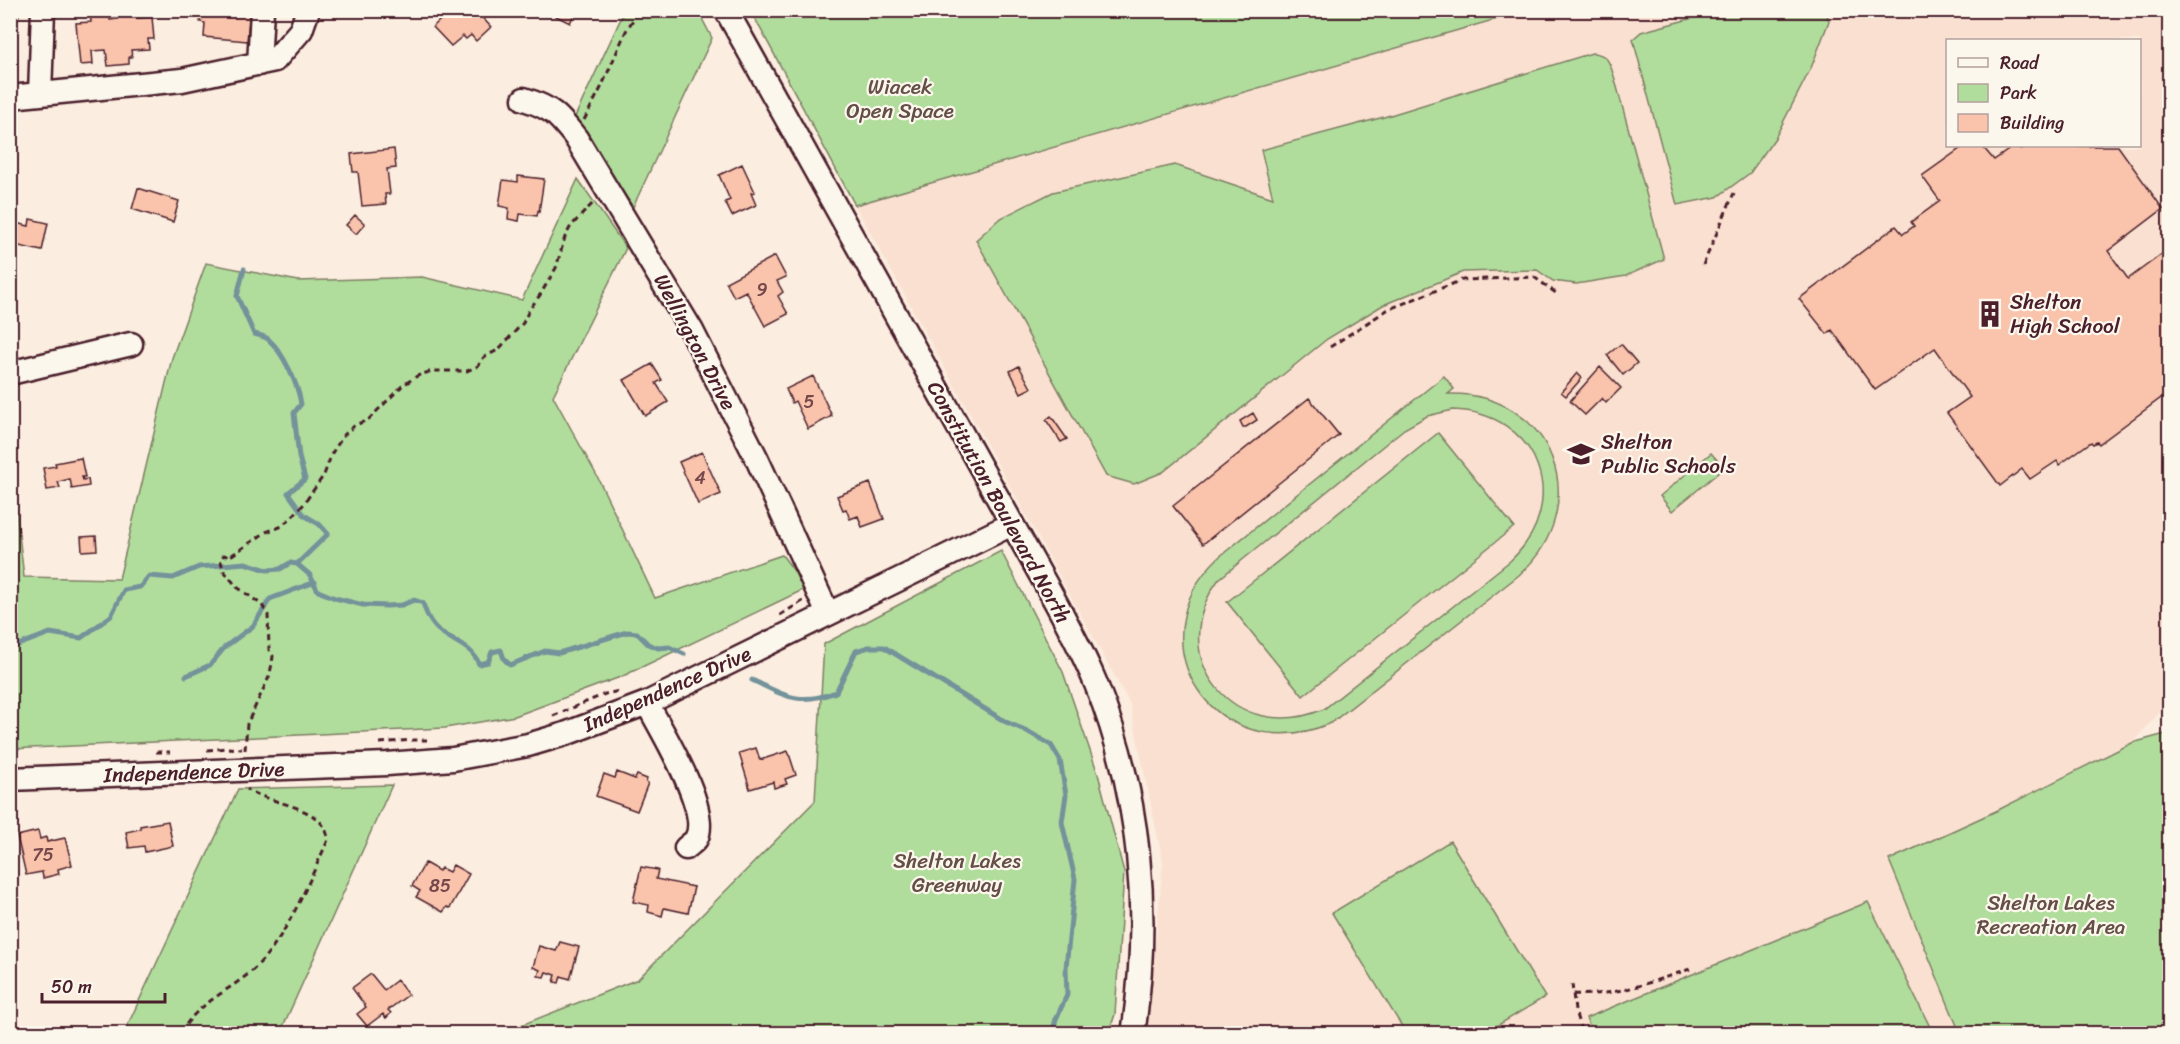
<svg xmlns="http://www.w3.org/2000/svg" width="2180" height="1044" font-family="Sriracha,sans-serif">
	<rect width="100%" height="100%" fill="#fbeddf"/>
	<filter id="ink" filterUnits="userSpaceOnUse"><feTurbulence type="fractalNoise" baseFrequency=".0167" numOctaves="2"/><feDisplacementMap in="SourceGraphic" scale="12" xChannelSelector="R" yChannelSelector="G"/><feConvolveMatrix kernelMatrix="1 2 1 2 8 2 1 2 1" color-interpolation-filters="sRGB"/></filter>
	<g filter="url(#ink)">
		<path fill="#fae0d0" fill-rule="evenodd" d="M1494,11H2169V702L2132,743L1996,811L1889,860L1960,1033H1147L1163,862L1130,704L855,205L1319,58ZM1948,40H2140V146H1948Z"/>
		<path fill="#b0dd9c" stroke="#7d7e64" stroke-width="1.5" fill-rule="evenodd" d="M1723,10L1826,11L1829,21L1811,68L1775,138L1750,173L1717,197L1677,205L1633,39L1641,32Z
			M623,11H698L712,38L633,207L574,119L622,16Z
			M751,11H1524L855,205Z
			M1592,53C1608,54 1609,62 1614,76L1664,259L1626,276L1576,284L1553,281L1537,270L1463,272L1383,305L1327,339L1163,472L1134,484L1106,476L976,240L999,219L1053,192L1175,165L1273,198L1261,150L1384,117Z
			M578,179L626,248L553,396L597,476L655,598L782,555L807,588L623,676L515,716L445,728L11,749L10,457L24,577L119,579L172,358L206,263L298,281L422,277L522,300Z
			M1444,376L1454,389L1448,394C1553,391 1596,506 1519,575L1331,723C1216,772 1129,642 1219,557ZM1453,410C1538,412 1573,503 1510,561L1324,709C1236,747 1161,658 1219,579L1404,429L1427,416Z
			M1438,433L1514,527L1303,696L1227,602Z
			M1711,453L1724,468L1672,511L1660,496Z
			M1001,551L1063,672L1098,774L1124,872L1115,1014L1109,1033H501L638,979L815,801L824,644Z
			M2169,733V1033H1960L1889,860L1996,811L2132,743Z
			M392,785L280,1033H124L238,789Z
			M1450,841L1545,997L1485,1033H1406L1332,913Z
			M1868,902L1933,1033L1593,1034L1586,1018Z"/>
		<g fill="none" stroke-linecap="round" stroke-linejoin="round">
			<path stroke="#73929a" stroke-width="5" d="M244,269L237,296L254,334C258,335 264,336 268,339C283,352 298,384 301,404L294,413L299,457L305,479L288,493L304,515L319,524L328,534L297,564
				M10,648L50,633L81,638L111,616L124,590L140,587L149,576L173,578L199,567L245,563L267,570L280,569L290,563L297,564L310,575L318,591L335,598L363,605L387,606L402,605L414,600L423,603C426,615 433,628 444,634C458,644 472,647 479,664L488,662L492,652L501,650L504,659L510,665L545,651L559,653L627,632L637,633L648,644L658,648L669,647L684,654
				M186,676L210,665L225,647L253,626L270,599L315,582
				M752,680C786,696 798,706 836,692L856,651L869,647H884L1006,722L1027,731L1051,745L1060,760L1066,795L1062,822L1075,879L1066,968L1067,995L1056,1019L1052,1034"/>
		</g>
		<path fill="#f9c3ac" stroke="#4a1f2b" stroke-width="1.5" d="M90,10H109L110,20L118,19L117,10H137V18L152,17L154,39H148L149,49L131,50L132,57H129V64L108,66L106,50L92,51L93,64L80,65L76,23L91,22Z
			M202,10H250L247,41L204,37L205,23L200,22Z
			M450,10H475L491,27L476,41L471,35L466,39L463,36L451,46L433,27Z
			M553,10H576L570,23L556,16L557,13Z
			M10,12L19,14L14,33L10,32Z
			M1964,146H1982L1994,160L2014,146H2017L2020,149L2025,146H2118L2163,209L2108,251L2128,279L2170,248V384L2165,387L2167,390L2164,393L2165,395L2099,444L2097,442L2093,444L2091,442L2059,465L2057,461L2030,479L2022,469L2000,486L1947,413L1970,397L1935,348L1875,390L1832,330L1827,334L1799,299L1896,226L1903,234L1914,226L1911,222L1940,201L1922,176Z
			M394,149L396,168L387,169L390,194H385L386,204L362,206L358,172H353L351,154Z
			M742,164L755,192L751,193L756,205L732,216L725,202L730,200L719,175Z
			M518,176L544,179L539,212L538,211L537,216L520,214L519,221L508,219L509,208L499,206L503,180L518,182Z
			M138,188L179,201L173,222L132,209Z
			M355,215L365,224L356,234L346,225Z
			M30,219L48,223L42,251L10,244V222L29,226Z
			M775,256L786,277L777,281L783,292L778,296L788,314L765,326L746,291L734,297L726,282Z
			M1621,344L1637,363L1623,375L1607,355Z
			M652,364L662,380L656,383L668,402L645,416L624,380Z
			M1019,366L1031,388L1021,393L1010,371Z
			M1600,367L1621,388L1606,403L1602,398L1585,415L1570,401Z
			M1577,373L1582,378L1566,396L1561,392Z
			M813,376L832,416L808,429L795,401L792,403L786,389Z
			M1309,398L1339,435L1203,544L1173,506Z
			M1253,413L1257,420L1246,427H1243L1240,421Z
			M1051,416L1067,439L1061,442L1046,420Z
			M702,452L721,494L698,504L679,462Z
			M81,458L85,477H82L83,480L88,479L89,486L72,489L70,479L58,482L60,488L47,490L43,468L56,466L55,463Z
			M870,483L884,519L862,527L858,516L850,519L846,509L843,510L837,496Z
			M96,536L97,550L82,551L81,537Z
			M756,748L760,760L788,751L796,775L785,779L787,784L774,788L773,782L750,789L739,753Z
			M617,772L635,779L637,775L647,779L646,782L648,783L637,811L596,796L604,774L615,778Z
			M168,821L173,846L145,852L144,846L129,848L126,832L140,829V826Z
			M38,831L40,839L46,837L47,842L65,838L72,865L58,869L59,874L43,878L42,872L26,875L17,836Z
			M425,863L439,871L441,868L449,872L453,865L469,874L450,908L447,907L443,912L416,897L420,891L412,886Z
			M641,867L658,870L656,879L694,887L688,913L664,908L662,916L648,912L649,905L633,902Z
			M560,942L579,947L570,979L561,976L559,983L554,982L556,975L546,972L544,977L538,976L540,970L533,967L539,946L556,951Z
			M371,974L384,990L397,980L408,995L388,1010L391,1013L386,1018L383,1014L367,1026L357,1014L366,1007L352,988Z"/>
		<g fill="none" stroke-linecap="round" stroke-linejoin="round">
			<defs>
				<path id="minor" d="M726,10L1049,590C1066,621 1083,652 1096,684C1141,795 1151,915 1133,1034
					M259,64L262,10
					M40,94L43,10
					M10,97L182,80L275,60L301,30L308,10
					M524,99C552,108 558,115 576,138L692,331L757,459L828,614
					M10,373L131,344
					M647,703C661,730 712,811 696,839C694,842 688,846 686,848
					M10,779L387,764L453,759L528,745L565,734L647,703L1012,524"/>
			</defs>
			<use href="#minor" stroke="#4a1f2b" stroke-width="27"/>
			<path stroke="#4a1f2b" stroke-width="3" stroke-dasharray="6 4.5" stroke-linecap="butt" d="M584,120L601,88L626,31L639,10
				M1703,265L1734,193
				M1330,347L1387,310L1462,280L1534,277L1556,293
				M780,615L803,601
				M553,716L605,694L620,691
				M380,743L413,740H427
				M207,750L227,748L242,749
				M245,750L247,724L269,677L272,664L273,656L269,650L268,615L262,605L237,587L224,571L220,559L224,555L229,557L266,532L280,527L291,518L303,505L324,475L332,453L344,435L354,426L369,419L402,386L417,376L432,371H467L478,366L484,357L498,350L523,323L529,310L540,295L556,268L565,237L571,226L594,202
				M156,752H170
				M1572,984L1575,1011L1582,1034
				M1573,994C1614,997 1651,982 1690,969
				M182,1034C189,1007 237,987 256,967C289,933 308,883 328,840C326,805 270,805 247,789"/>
			<use href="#minor" stroke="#fbf7ec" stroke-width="22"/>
		</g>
	</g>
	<defs>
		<symbol id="building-bare" viewBox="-9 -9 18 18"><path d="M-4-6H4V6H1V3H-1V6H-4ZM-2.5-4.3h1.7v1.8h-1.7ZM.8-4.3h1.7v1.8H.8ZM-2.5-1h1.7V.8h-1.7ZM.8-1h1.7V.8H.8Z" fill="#4a1f2b" stroke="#fbf7ec" stroke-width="2.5" paint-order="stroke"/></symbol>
		<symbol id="school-bare" viewBox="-9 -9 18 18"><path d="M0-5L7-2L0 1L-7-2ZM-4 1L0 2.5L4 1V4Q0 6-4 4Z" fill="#4a1f2b" stroke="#fbf7ec" stroke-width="2.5" paint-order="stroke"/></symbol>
	</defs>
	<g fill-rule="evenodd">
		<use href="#building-bare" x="1971" y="295" width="38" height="38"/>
		<use href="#school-bare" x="1562" y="435" width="38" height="38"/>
	</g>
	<g text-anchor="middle" stroke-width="4.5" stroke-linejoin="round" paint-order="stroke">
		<g font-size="18" fill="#76484b">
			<text x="762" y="296">9</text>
			<text x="809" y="408">5</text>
			<text x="700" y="484">4</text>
			<text x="43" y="861">75</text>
			<text x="440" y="892">85</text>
		</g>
		<g font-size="21" fill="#644e47" stroke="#fbf7ec">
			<text x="900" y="94">Wiacek<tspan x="900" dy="24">Open Space</tspan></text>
			<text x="957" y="868">Shelton Lakes<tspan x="957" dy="24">Greenway</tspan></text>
			<text x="2051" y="910">Shelton Lakes<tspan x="2051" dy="24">Recreation Area</tspan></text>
		</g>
		<g font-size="21" fill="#4a1f2b" stroke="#fbf7ec" text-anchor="start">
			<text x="2010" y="309">Shelton<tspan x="2010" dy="24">High School</tspan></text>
			<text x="1601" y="449">Shelton<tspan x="1601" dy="24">Public Schools</tspan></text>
		</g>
		<g font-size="21" fill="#4a1f2b" stroke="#fbf7ec">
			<text transform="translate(695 342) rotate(62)" y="7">Wellington Drive</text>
			<text transform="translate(999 502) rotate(61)" y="7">Constitution Boulevard North</text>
			<text transform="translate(667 689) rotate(-24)" y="7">Independence Drive</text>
			<text transform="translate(194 772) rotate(-2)" y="7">Independence Drive</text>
		</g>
	</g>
	<rect width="2180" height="1044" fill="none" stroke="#fbf7ec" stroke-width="36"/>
	<rect x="18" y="18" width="2144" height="1008" fill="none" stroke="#4a1f2b" stroke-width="2" filter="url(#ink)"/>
	<rect x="1946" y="39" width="195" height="108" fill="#fbf7ec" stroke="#b4a19f" stroke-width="1.5"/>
	<rect x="1958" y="58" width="30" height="9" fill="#fbf7ec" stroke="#b4a19f" stroke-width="1.5"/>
	<text x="2000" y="69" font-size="18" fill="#4a1f2b">Road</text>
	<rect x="1958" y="84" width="30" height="18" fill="#b0dd9c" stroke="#b4a19f" stroke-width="1.5"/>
	<text x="2000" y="99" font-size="18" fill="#4a1f2b">Park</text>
	<rect x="1958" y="114" width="30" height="18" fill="#f9c3ac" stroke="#b4a19f" stroke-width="1.5"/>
	<text x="2000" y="129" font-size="18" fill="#4a1f2b">Building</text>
	<path d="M42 993v9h123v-9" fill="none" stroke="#4a1f2b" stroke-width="3"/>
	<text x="51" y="993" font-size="18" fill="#4a1f2b" stroke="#fbf7ec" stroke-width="4.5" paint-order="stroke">50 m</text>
</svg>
